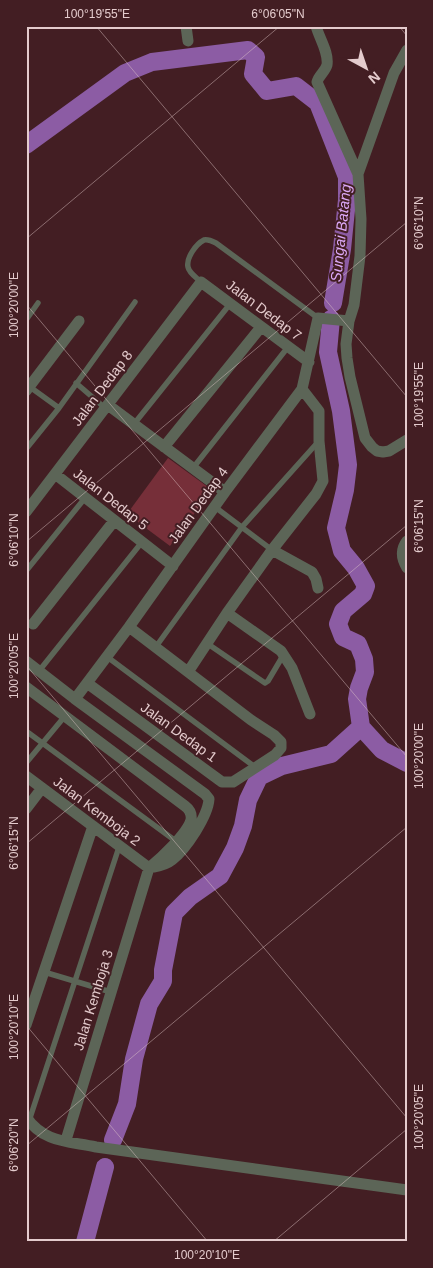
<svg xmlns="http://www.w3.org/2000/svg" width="433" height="1268" font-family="Arial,sans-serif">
	<rect width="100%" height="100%" fill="#431e23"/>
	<path fill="#762f39" d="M168,458L212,490L170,546L127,514Z"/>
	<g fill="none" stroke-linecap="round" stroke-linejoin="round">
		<path stroke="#8c5ca4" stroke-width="18" d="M26,145L125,73L152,62L248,50L256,57L253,74L267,91L296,86L318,103L347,177V200L342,249L333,303
			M331,319L328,352L341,411L348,465L345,490L336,528L342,551L356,568L366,586L363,594L343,611L338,624L343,637L358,644L364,659L365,672L359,688L357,699L361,727L382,750L407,763
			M113,1140L127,1104L134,1059L149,1004L163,981V970L174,913L190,897L220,876L235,848L243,826L248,800L259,777L282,766L331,754L361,727
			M85,1242L105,1167"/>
		<path stroke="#5c6557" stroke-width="5.5" d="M201,282C197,278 189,273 188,267C186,258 196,244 204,240C208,239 212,241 216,243L318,318
			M26,320L38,303
			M76,383L105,408
			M30,387L59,408
			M134,424L230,304
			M26,449L59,408L135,302
			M193,468L288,347
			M215,507L272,550
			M26,571L85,498
			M208,644L265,683L268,681L284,654
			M155,648L242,527L318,442
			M106,656L255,767
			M39,671L142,542
			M26,731L177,842
			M26,763L65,716
			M44,972L111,992
			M29,1121L119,847"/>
		<path stroke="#5c6557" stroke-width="11" d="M186,26L188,41
			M316,26C319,38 329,52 327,65C325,72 319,75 317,82L358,174
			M349,321L346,344L347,358L350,377L365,438L372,447L377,451L383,452L389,451L407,440
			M26,391L79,321
			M108,405L225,492
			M164,447L261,327
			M55,474L173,566
			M26,512L201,282L309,362
			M407,541C400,550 401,558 407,568
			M272,550L312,572L316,579L318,588
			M227,613L281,651L292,668L310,714
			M33,624L114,521
			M26,661L75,699L205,794L209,799C208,816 186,849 172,860C167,864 160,866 154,867
			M188,672L227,613L272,550L316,494L323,481L319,441V411L302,389
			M87,683L222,782H233L275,755L281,748V742L274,735L251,720L129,627
			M26,687L185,806C189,809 192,814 191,820C187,834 161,858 149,868L66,1140
			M75,699L129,627L225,492L302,389L318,318L349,321L354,305L360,256L361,219L358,174L394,73L407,50
			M26,776L149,868
			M26,809L42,788
			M26,1025L93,826
			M26,1117C44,1143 68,1141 96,1147L407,1190"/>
	</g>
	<path fill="none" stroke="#e4cbcd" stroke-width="1" stroke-opacity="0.45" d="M96,26L407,397M399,26L407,36M26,239L280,26M26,304L407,757M26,542L407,222M26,665L407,1118M26,844L407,525M26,1025L208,1242M26,1146L407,827M273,1242L407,1129"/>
	<g text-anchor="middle" stroke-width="4" stroke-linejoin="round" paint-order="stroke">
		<g font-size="14" fill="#e4cbcd" stroke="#431e23">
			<text transform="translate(264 310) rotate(37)" y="5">Jalan Dedap 7</text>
			<text transform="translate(102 388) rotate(-53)" y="5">Jalan Dedap 8</text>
			<text transform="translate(111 499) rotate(38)" y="5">Jalan Dedap 5</text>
			<text transform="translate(198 505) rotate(-54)" y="5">Jalan Dedap 4</text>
			<text transform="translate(179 732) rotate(36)" y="5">Jalan Dedap 1</text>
			<text transform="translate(97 811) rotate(37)" y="5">Jalan Kemboja 2</text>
			<text transform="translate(93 1000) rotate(-73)" y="5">Jalan Kemboja 3</text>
		</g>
		<g font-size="15" font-style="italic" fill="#dca9f7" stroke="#431e23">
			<text transform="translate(341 233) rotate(-84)" y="5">Sungai Batang</text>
		</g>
	</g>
	<rect width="433" height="1268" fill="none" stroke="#431e23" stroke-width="55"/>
	<g transform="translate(366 68) rotate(140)" stroke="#431e23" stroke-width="4" paint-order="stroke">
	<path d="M0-4L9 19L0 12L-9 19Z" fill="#e4cbcd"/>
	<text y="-8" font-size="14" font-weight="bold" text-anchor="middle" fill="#e4cbcd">N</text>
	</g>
	<rect x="28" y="28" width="378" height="1212" fill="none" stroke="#e4cbcd" stroke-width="2"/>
	<g font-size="12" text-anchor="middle" fill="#e4cbcd">
		<text x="97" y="18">100°19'55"E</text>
		<text x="278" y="18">6°06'05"N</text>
		<text transform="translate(419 223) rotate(-90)" y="4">6°06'10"N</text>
		<text transform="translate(14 305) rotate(-90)" y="4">100°20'00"E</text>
		<text transform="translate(419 395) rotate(-90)" y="4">100°19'55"E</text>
		<text transform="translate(419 526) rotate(-90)" y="4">6°06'15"N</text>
		<text transform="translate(14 540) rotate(-90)" y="4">6°06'10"N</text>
		<text transform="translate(14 666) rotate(-90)" y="4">100°20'05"E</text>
		<text transform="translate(419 756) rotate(-90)" y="4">100°20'00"E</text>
		<text transform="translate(14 843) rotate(-90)" y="4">6°06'15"N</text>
		<text transform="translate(14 1027) rotate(-90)" y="4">100°20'10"E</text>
		<text transform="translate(419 1117) rotate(-90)" y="4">100°20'05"E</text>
		<text transform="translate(14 1145) rotate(-90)" y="4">6°06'20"N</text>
		<text x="207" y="1259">100°20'10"E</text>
	</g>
</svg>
